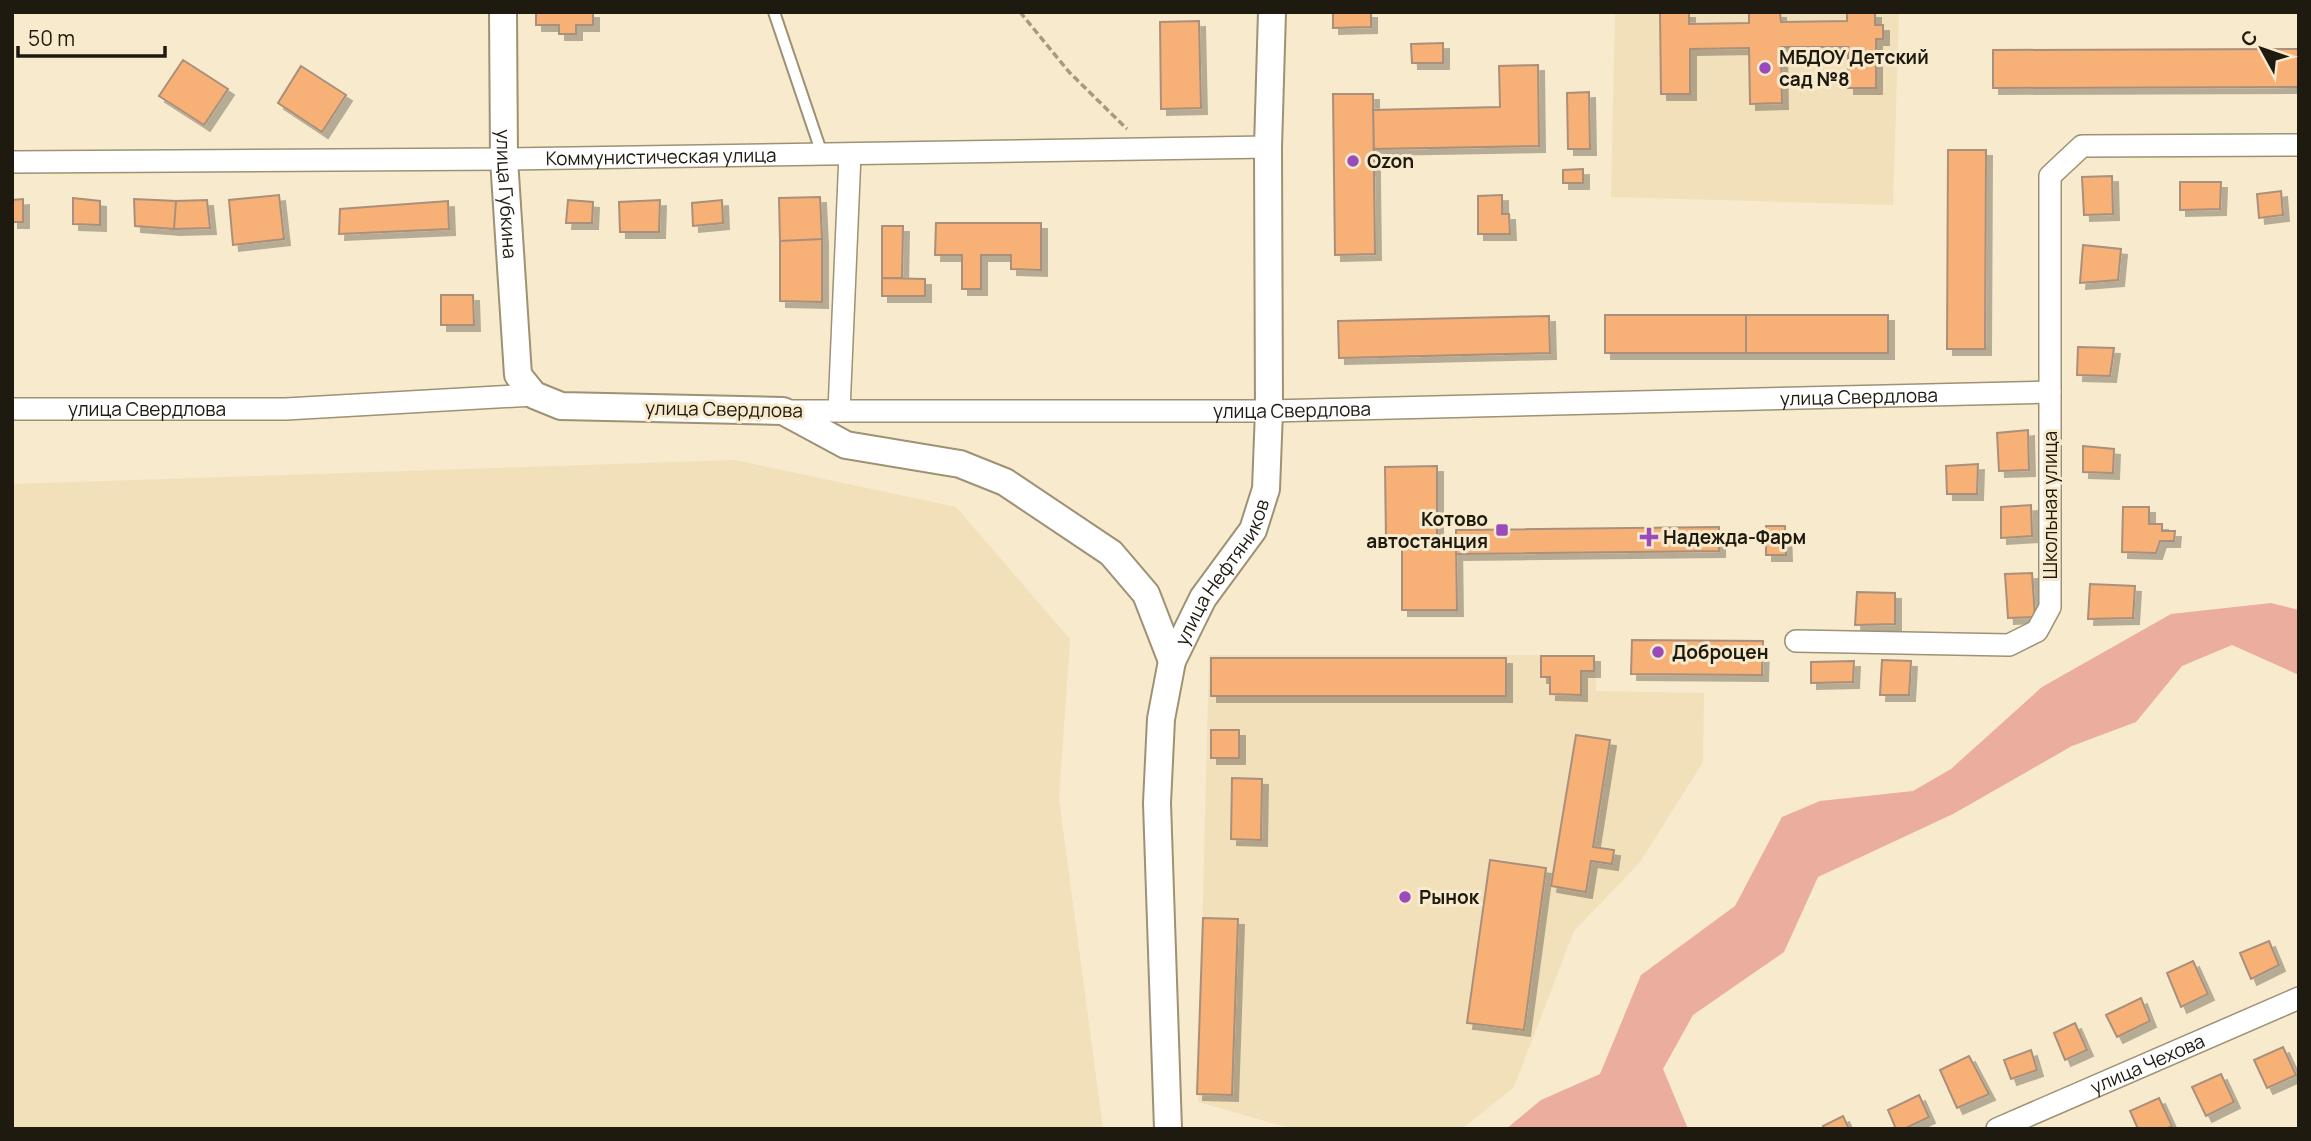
<svg xmlns="http://www.w3.org/2000/svg" width="2311" height="1141" font-family="Manrope,sans-serif">
	<defs>
		<filter id="shadow"><feDropShadow dx="6" dy="6" stdDeviation="0" flood-color="#0004"/></filter>
	</defs>
	<rect width="100%" height="100%" fill="#f8eacc"/>
	<path fill="#f1e0ba" d="M1615,12H1899L1893,205L1611,197Z
		M735,460L956,507L1070,639L1059,799L1103,1129H12V484Z
		M1209,655H1595L1596,691L1704,693L1703,762L1640,862L1574,931L1514,1087L1462,1129H1293L1198,1102Z"/>
	<path fill="#ebad9e" d="M2271,603L2299,610V675L2232,645L2182,666L2136,722L2072,746L1953,814L1818,877L1784,952L1693,1015L1663,1069L1688,1129H1506L1541,1100L1600,1074L1641,975L1735,906L1782,817L1820,801L1913,791L1951,769L2042,687L2171,614Z"/>
	<path fill="#f7b176" stroke="#aa907b" stroke-width="2" filter="url(#shadow)" d="M536,12H593V25H576V34H559V25H536Z
		M1333,12H1371V27L1333,28Z
		M1660,12H1689V24L1749,23V12H1780L1781,22L1847,21V12H1875V25H1883V39H1876V88H1848V47H1781L1782,103L1750,104L1749,48L1690,49V94H1661Z
		M1199,21L1201,108L1161,109L1160,22Z
		M1443,43V63H1412L1411,44Z
		M2299,49V87L1993,88V50Z
		M183,60L228,89L204,125L159,96Z
		M1538,65L1539,146L1374,149L1373,110L1500,107L1499,66Z
		M301,66L346,95L322,132L278,103Z
		M1589,92L1590,149H1568L1567,93Z
		M1333,94H1373L1375,254L1335,255Z
		M1948,150H1986L1985,349H1947Z
		M1583,169V183H1563V170Z
		M2112,176L2113,214L2084,215L2082,177Z
		M2180,182H2221L2220,209L2180,210Z
		M2281,191L2283,215L2259,218L2257,194Z
		M279,195L284,239L233,245L229,200Z
		M1502,195V214H1509L1510,234H1478V196Z
		M820,197L822,239L780,241L779,198Z
		M73,198L100,201V225L73,224Z
		M23,199V222H12V200Z
		M134,199L176,201L174,229L135,226Z
		M207,200L210,228L174,229L176,201Z
		M568,200L593,202L592,223H566Z
		M660,200L659,232H620L619,202Z
		M722,200L723,223L693,226L692,203Z
		M448,201L449,229L339,234L340,209Z
		M936,223H1041V270L1011,269V255H981V289H962V255H935Z
		M882,226H903L902,278H882Z
		M822,239V302L780,301V241Z
		M2083,245L2121,249L2118,280L2080,283Z
		M882,278L925,279V296H882Z
		M441,295H473L474,325H441Z
		M1605,315H1746V353H1605Z
		M1746,315H1888V353H1746Z
		M1549,316L1550,353L1339,358L1338,321Z
		M2078,347L2114,348L2110,376L2077,375Z
		M2028,430L2029,470L1999,471L1997,433Z
		M2083,446L2114,449L2113,473L2083,472Z
		M1978,464L1977,494H1947L1946,466Z
		M1437,466V541H1456L1457,610H1402V540H1386L1385,467Z
		M2031,505L2032,536L2001,538V507Z
		M2123,507H2149V524H2162V531H2175L2174,541H2160L2156,553L2122,552Z
		M1766,526H1785L1786,555H1766Z
		M1719,527V551L1456,554V530Z
		M2032,573L2035,617L2008,618L2005,574Z
		M2090,584L2135,586L2133,618L2088,619Z
		M1857,592L1895,593V624L1855,625Z
		M1632,640L1763,641L1762,675L1631,674Z
		M1541,656H1594V671H1581V695L1550,694V677H1541Z
		M1211,658H1506V696H1211Z
		M1882,660L1911,661L1909,695H1880Z
		M1854,661L1853,682L1811,683V662Z
		M1211,730H1239V758H1211Z
		M1576,735L1610,740L1593,847L1614,850L1612,864L1591,861L1586,892L1551,886Z
		M1232,778L1262,779L1261,840L1231,839Z
		M1490,860L1546,868L1524,1030L1467,1023Z
		M1203,918L1238,919L1232,1095L1197,1094Z
		M2269,941L2279,965L2251,979L2240,953Z
		M2193,961L2208,994L2181,1007L2167,973Z
		M2141,998L2150,1021L2117,1037L2106,1015Z
		M2075,1023L2087,1050L2065,1060L2054,1033Z
		M2283,1047L2296,1075L2267,1088L2254,1060Z
		M2031,1050L2037,1070L2011,1079L2004,1060Z
		M1969,1056L1989,1094L1957,1108L1940,1070Z
		M2221,1074L2234,1102L2206,1116L2192,1087Z
		M1919,1095L1929,1117L1904,1129H1896L1888,1110Z
		M2159,1098L2172,1126L2166,1129H2138L2130,1111Z
		M1843,1116L1849,1129H1824L1823,1126Z"/>
	<g fill="none" stroke-linecap="round" stroke-linejoin="round">
		<defs>
			<path id="service" d="M774,12L822,154"/>
			<g id="minor">
				<path id="s1" d="M12,162L504,159L1268,147"/>
				<path id="s2" d="M12,409H286L534,395"/>
				<path id="s3" d="M783,411H1269L2050,392"/>
				<path d="M839,411L850,154"/>
				<path d="M1796,641L2009,645L2037,631L2050,607V176L2082,146L2299,145"/>
				<path id="s4" d="M1997,1129L2299,998"/>
			</g>
			<g id="tertiary">
				<path id="s5" d="M503,12L504,159L518,375L534,395L561,406L783,411L846,445L960,464L1005,482L1111,553L1146,594L1172,661"/>
				<path id="s6" d="M1168,1129L1157,803L1161,719L1172,661L1203,598L1253,530L1266,489L1269,411L1268,147L1272,12"/>
			</g>
		</defs>
		<use href="#service" stroke="#9e9174" stroke-width="14"/>
		<use href="#minor" stroke="#9e9174" stroke-width="24"/>
		<use href="#tertiary" stroke="#9e9174" stroke-width="30"/>
		<path stroke="#a59b84" stroke-width="3.5" stroke-dasharray="7 3.5" stroke-linecap="butt" d="M1020,12L1069,72L1127,129"/>
		<use href="#service" stroke="#fff" stroke-width="10"/>
		<use href="#minor" stroke="#fff" stroke-width="21"/>
		<use href="#tertiary" stroke="#fff" stroke-width="26"/>
	</g>
	<g fill="#9a4aba" stroke="#f8eacc" stroke-width="2.5">
		<circle cx="1765" cy="68" r="7"/>
		<circle cx="1353" cy="161" r="7"/>
		<rect x="1495" y="523" width="14" height="14" rx="3.5"/>
		<path d="M1645.5 526.5h7v7h7v7h-7v7h-7v-7h-7v-7h7z"/>
		<circle cx="1658" cy="652" r="7"/>
		<circle cx="1405" cy="897" r="7"/>
	</g>
	<g text-anchor="middle" stroke-width="6" stroke-linejoin="round" paint-order="stroke">
		<g font-size="19" font-weight="bold" fill="#1f1a0f" stroke="#f8eacc" text-anchor="start">
			<text x="1779" y="64">МБДОУ Детский<tspan x="1779" dy="22">сад №8</tspan></text>
			<text x="1367" y="168">Ozon</text>
			<text x="1488" y="526" text-anchor="end">Котово<tspan x="1488" dy="22">автостанция</tspan></text>
			<text x="1663" y="544">Надежда-Фарм</text>
			<text x="1672" y="659">Доброцен</text>
			<text x="1419" y="904">Рынок</text>
		</g>
		<g font-size="19" fill="#1f1a0f" stroke="#f8eacc">
			<text dy="7" stroke="none"><textPath href="#s1" startOffset="649">Коммунистическая улица</textPath></text>
			<text dy="7" stroke="none"><textPath href="#s5" startOffset="182">улица Губкина</textPath></text>
			<text dy="7" stroke="none"><textPath href="#s3" startOffset="1076">улица Свердлова</textPath></text>
			<text dy="7" stroke="none"><textPath href="#s2" startOffset="135">улица Свердлова</textPath></text>
			<text transform="translate(724 409) rotate(1)" y="7">улица Свердлова</text>
			<text dy="7" stroke="none"><textPath href="#s3" startOffset="509">улица Свердлова</textPath></text>
			<text transform="translate(2050 505) rotate(-90)" y="7">Школьная улица</text>
			<text dy="7" stroke="none"><textPath href="#s6" startOffset="572">улица Нефтяников</textPath></text>
			<text dy="7" stroke="none"><textPath href="#s4" startOffset="164">улица Чехова</textPath></text>
		</g>
	</g>
	<rect width="2311" height="1141" fill="none" stroke="#1f1a0f" stroke-width="28"/>
	<g transform="translate(2262 49) rotate(310)" stroke="#f8eacc" stroke-width="5" paint-order="stroke">
	<path d="M0-5L12 26L0 18L-12 26Z" fill="#1f1a0f"/>
	<text y="-10" font-size="19" font-weight="bold" text-anchor="middle" fill="#1f1a0f">С</text>
	</g>
	<path d="M18 46v10h147v-10" fill="none" stroke="#1f1a0f" stroke-width="3.5"/>
	<text x="28" y="46" font-size="21" fill="#1f1a0f" stroke="#f8eacc" stroke-width="5" paint-order="stroke">50 m</text>
</svg>
